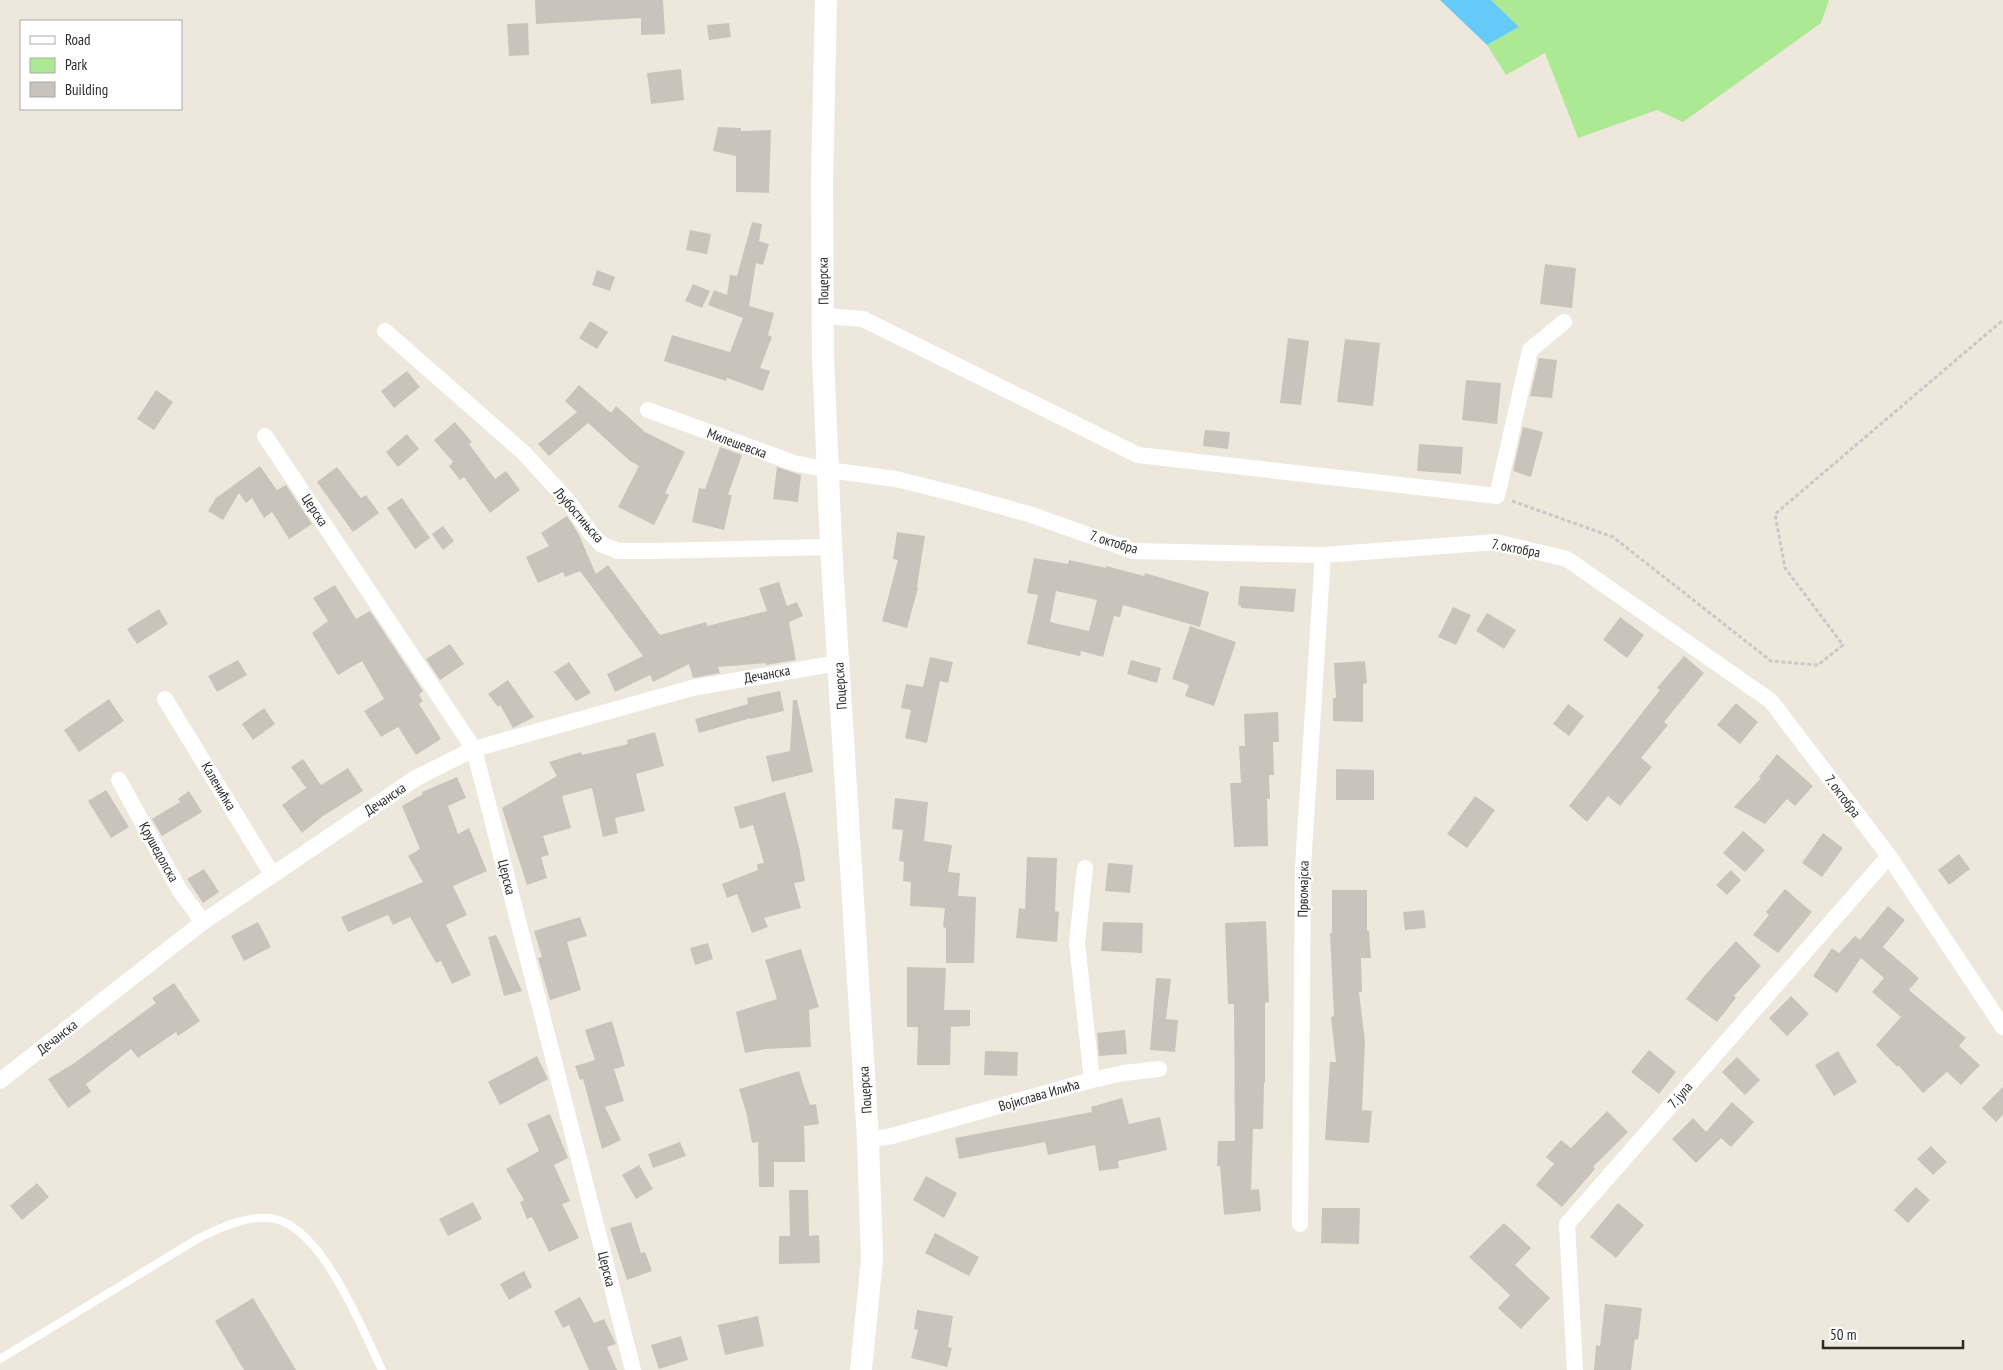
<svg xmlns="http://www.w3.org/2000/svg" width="2003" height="1370" font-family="'PT Sans Narrow',sans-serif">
	<rect width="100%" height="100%" fill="#eee7dc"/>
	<path fill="#ace993" d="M1491,0H1829L1821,23L1683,122L1657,110L1578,138L1545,53L1506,75L1487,45L1519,27Z"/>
	<path fill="#66caf9" d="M1440,0H1491L1519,27L1487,45Z"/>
	<path fill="#c9c4bb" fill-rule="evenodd" d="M535,0H663L665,34L641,35V18L536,24Z
		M528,23L529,55L509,56L507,24Z
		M729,23L731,37L709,40L707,25Z
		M681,69L684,100L651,104L647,73Z
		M718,127L741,128V131L771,130L769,193L736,192V156L713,151Z
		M752,222L762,224L759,241L769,244L763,265L756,263L749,306L774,313L768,335L772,337L760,368L770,371L763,391L727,378L726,381L664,361L672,335L730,352L743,318L708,305L714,290L727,295L730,275L737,276Z
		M690,230L711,234L707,254L686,250Z
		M1545,264L1576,268L1572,308L1540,304Z
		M597,270L615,277L610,291L592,285Z
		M693,284L710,291L702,308L685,301Z
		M590,321L608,332L597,349L579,338Z
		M1288,338L1309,341L1301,405L1280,403Z
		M1345,339L1380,343L1373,406L1337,402Z
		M1539,358L1557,360L1552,398L1530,396Z
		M407,371L420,387L394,408L381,391Z
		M1466,380L1501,383L1497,424L1462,420Z
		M579,385L611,413L616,406L645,432L685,452L665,493L669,495L654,525L618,507L639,466L630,461L588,423L549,456L538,444L577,412L565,401Z
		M156,390L173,402L154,430L137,419Z
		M455,422L472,442L469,444L495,479L506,471L520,490L490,513L464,477L460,480L449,466L453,462L434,440Z
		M1523,427L1543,432L1531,477L1513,471Z
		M1205,430L1230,432L1228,449L1203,446Z
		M407,434L419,449L398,467L386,452Z
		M1419,444L1463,447L1461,474L1417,471Z
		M720,447L742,455L728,495H732L724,530L692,522L699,488L705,489Z
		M260,466L277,490L286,485L312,524L289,539L272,512L264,518L252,498L246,503L239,493L223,520L208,511L216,498Z
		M337,467L361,498L366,495L379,513L353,532L317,482Z
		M777,467L801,475L798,502L773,499Z
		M402,498L430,538L415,549L387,508Z
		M567,516L578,533L596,574L608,565L660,635L706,622L707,626L767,611L759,588L779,582L787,606L797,602L803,616L789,622L796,660L766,665V663L718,667L720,673L693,678L689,664L653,682L650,675L615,692L607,674L643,656L580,571L565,577L563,572L538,583L526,557L549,546L541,533Z
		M443,526L454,541L443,550L432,534Z
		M897,532L925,536L917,587L918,588L907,628L882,621L898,560L893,559Z
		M1034,558L1068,564L1069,560L1106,568V566L1144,576L1145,573L1209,592L1200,627L1123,605L1120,617L1114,616L1103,657L1081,651L1080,656L1027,644L1038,595L1027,593ZM1056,591L1097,600L1089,631L1050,622Z
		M335,585L356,619L370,611L423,691L419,695L423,701L419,704L441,739L416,755L398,727L381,737L364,711L384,699L362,661L338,675L312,633L328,621L313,598Z
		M1240,586L1296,589L1294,612L1241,608V606L1238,605Z
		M1453,607L1471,615L1456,645L1438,637Z
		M159,609L168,624L137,644L127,629Z
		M1487,613L1516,630L1504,649L1476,631Z
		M1620,617L1644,635L1627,658L1603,640Z
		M1190,626L1236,642L1214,706L1185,696L1189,685L1172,679Z
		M450,644L464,664L440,680L426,659Z
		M1684,656L1704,673L1664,722L1668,725L1641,758L1652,767L1620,806L1608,796L1587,822L1569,806L1660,690L1657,688Z
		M930,657L953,662L948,683L940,681L927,743L905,738L911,710L901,708L906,684L923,687Z
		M238,660L247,675L217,692L208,676Z
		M1131,660L1161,668L1157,683L1127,674Z
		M1365,661L1367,683L1363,684V722L1333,721V698H1336L1334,663Z
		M569,662L591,693L576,701L554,672Z
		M508,680L534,717L513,728L500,705L498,707L488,694Z
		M780,691L784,711L751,719V718L699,733L695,719L748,704L747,698Z
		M109,699L124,721L79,752L64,730Z
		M793,700H797L813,772L772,782L766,756L790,751Z
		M1736,703L1758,722L1740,744L1717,725Z
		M1568,704L1584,716L1569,736L1553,724Z
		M264,708L275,724L253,740L242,724Z
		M1278,712L1279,742H1273L1274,775H1269L1270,799H1267L1268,846L1234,847L1230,783H1241L1239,746H1245L1244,714Z
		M655,732L664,766L636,774L645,811L615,818L618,833L603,837L592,788L562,796L571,828L543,836L549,855L541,857L547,878L527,885L502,808L557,776L549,762L581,752L582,755L628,744L627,740Z
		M1777,754L1813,786L1795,806L1787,799L1765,824L1734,807L1761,778L1759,777Z
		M303,759L321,785L348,768L363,791L323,816L302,833L282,805L306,788L291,767Z
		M1336,769L1374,770V800H1336Z
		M457,777L466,798L448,806L458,834L469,828L487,871L453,886L467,915L446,925L471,975L452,984L441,961L436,963L410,917L393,925L388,915L348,932L341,917L423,882L408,856L420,849L402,806L423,794L422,792Z
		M106,790L129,827L111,838L88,801Z
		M189,791L202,812L162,836L152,819L180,802L178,799Z
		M785,792L799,847L805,881L794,883L801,908L764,918L768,927L752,933L737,894L727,898L722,884L758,870L757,864L764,863L753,825L740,829L734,807Z
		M1475,796L1495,810L1467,848L1447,834Z
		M895,798L928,802L924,841L952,845L948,872L960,873L958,896L976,897L974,963H946V928L943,927L945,908L910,906L911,882L903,881L904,862L899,861L903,830L892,829Z
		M1743,831L1765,850L1745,872L1723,853Z
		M1823,833L1843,848L1822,877L1802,863Z
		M1959,854L1970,869L1949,885L1938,870Z
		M1027,857L1057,858L1055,911L1059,912L1057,942L1016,938L1019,908L1025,909Z
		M1108,863L1133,865L1130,893L1105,891Z
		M204,869L219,892L203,903L187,879Z
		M1731,870L1741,880L1727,895L1716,885Z
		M1785,889L1812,912L1778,953L1753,935L1769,915L1766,912Z
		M1332,890H1367V931H1369L1371,958H1361L1362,992H1359L1365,1042L1362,1110L1372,1111L1369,1143L1325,1140L1330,1062H1336L1331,1017L1334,1016L1330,933H1332Z
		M1888,906L1905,920L1883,947L1919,978L1909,990L1966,1038L1959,1046L1980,1065L1961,1085L1947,1072L1923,1093L1898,1065L1897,1067L1876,1045L1901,1017L1872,992L1884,978L1861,958L1837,993L1813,976L1832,948L1839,953L1855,936L1860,940Z
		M1424,910L1426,928L1405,930L1403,912Z
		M580,917L587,936L567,942L581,990L550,1000L538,958L542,957L534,931Z
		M1266,921L1269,1002L1265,1003V1083H1264L1263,1129H1253L1251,1190L1259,1189L1261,1211L1224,1215L1220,1166H1217L1218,1141H1235L1234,1004H1228L1225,923Z
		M258,922L271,947L244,961L231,936Z
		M1103,922L1143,923L1142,953L1101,951Z
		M496,935L522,991L504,996L488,937Z
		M1736,941L1761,966L1734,996L1736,998L1717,1022L1686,999L1706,974Z
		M708,943L713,959L695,965L690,948Z
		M801,949L819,1007L809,1010L811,1047L765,1049L745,1053L736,1012L777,999L765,960Z
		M907,967L946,968L944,1010H970V1026L951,1027L950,1065H917L918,1027H907Z
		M1156,978L1171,979L1166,1019L1178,1020L1175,1052L1150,1050Z
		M174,983L200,1021L178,1036L176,1032L138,1058L131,1049L86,1084L91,1092L68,1108L48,1079L73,1064L156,1003L152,998Z
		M1791,996L1809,1014L1787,1036L1769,1018Z
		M612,1021L625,1066L614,1069L624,1101L605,1107L621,1140L602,1149L583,1079L580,1080L575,1066L595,1060L585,1030Z
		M1125,1030L1127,1054L1099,1056L1097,1033Z
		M1649,1050L1676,1072L1659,1094L1631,1072Z
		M985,1051L1018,1052L1017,1076L984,1075Z
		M1838,1051L1857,1082L1834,1096L1815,1065Z
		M537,1056L548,1079L500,1105L488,1082Z
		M1737,1057L1760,1080L1745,1095L1722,1072Z
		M799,1071L810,1105L816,1104L819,1124L804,1126L805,1162H774V1187H759L758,1142L752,1143L747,1115L739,1089Z
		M2003,1087V1115L1996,1122L1982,1108Z
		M1122,1098L1129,1124L1160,1117L1167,1150L1118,1161L1119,1168L1099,1171L1095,1145L1048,1155L1045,1142L959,1159L955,1138L1092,1112L1091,1107Z
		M1732,1102L1754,1122L1731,1147L1721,1138L1696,1163L1672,1139L1693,1118L1706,1132Z
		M1607,1111L1628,1132L1593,1167L1595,1169L1562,1207L1536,1185L1554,1164L1546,1157L1561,1140L1571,1148Z
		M550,1114L568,1158L554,1165L570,1201L562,1204L579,1238L549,1252L532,1217L527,1219L520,1202L524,1200L506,1169L539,1151L527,1124Z
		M680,1142L686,1156L653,1168L648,1154Z
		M1931,1146L1947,1162L1933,1175L1917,1159Z
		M639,1165L653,1189L636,1199L622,1175Z
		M926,1176L957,1193L944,1218L913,1200Z
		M37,1183L49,1197L22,1220L10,1206Z
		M1916,1187L1930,1200L1908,1223L1894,1210Z
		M789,1190H808L809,1236L819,1235L820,1263L779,1264V1236H790Z
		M473,1202L482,1219L448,1236L439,1219Z
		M1618,1203L1644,1225L1616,1258L1590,1237Z
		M1322,1208H1360L1359,1244L1321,1243Z
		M631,1222L641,1253L645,1252L652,1271L627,1280L610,1228Z
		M1504,1223L1531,1248L1515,1265L1550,1298L1521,1329L1498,1308L1510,1295L1469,1257Z
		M935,1233L979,1257L969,1276L925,1253Z
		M524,1271L532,1287L509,1300L500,1284Z
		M580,1297L594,1323L604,1319L616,1344L607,1347L617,1370H589L569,1325L563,1328L554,1311Z
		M253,1298L296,1370H244L215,1321Z
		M1605,1304L1642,1308L1638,1340L1635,1339L1631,1370H1594L1596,1345L1600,1346Z
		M917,1310L953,1316L948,1347L952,1348L947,1367L911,1358L918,1330L914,1329Z
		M758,1316L764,1346L725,1355L718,1325Z
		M681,1336L688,1360L659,1369L651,1345Z"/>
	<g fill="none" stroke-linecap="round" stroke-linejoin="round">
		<path stroke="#c8c8c8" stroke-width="3" stroke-dasharray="4 2.5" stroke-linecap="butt" d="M1512,501L1613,537L1771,661L1818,665L1843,645L1785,568L1775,514L2003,320"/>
		<path stroke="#fff" stroke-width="8" d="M0,1359L199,1238C221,1228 244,1216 269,1218C320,1221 362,1329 382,1370"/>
		<path stroke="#fff" stroke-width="16" d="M824,316L863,319L1138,455L1497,496L1530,350L1564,322
			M385,331L524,453L568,501L590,532L601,544L618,551H653L831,547
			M648,410L794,463L828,470L896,479L964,496L1032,515L1133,551L1323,555L1496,542L1567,559L1771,701L1889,856L2003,1027
			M265,436L474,749L633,1370
			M165,699L272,874
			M119,780L180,891L203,922
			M1085,868L1077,943L1092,1080
			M0,1081L203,922L416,778L474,749L692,688L838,663
			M868,1140L892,1136L1092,1080L1124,1073L1159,1069
			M1300,1224L1303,866L1323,555
			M1575,1370L1567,1224L1889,856"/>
		<path stroke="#fff" stroke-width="22" d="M826,0L822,183L823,355L831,547L868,1140L872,1259L861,1370"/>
	</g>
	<g text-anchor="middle" stroke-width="4.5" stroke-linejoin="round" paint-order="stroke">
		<g font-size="14" fill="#2b2b2b" stroke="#fff">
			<text transform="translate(823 281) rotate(-91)" y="5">Поцерска</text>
			<text transform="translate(737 443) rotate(20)" y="5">Милешевска</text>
			<text transform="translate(315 510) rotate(56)" y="5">Церска</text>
			<text transform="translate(579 515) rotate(49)" y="5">Љубостињска</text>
			<text transform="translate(1114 542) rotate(17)" y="5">7. октобра</text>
			<text transform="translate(1516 548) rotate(11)" y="5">7. октобра</text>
			<text transform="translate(767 674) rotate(-10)" y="5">Дечанска</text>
			<text transform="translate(840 686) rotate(-94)" y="5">Поцерска</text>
			<text transform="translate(219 786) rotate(59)" y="5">Каленићка</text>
			<text transform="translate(1843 796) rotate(53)" y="5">7. октобра</text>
			<text transform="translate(385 799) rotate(-34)" y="5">Дечанска</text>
			<text transform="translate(159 852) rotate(61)" y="5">Крушедолска</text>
			<text transform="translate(507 877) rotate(76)" y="5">Церска</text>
			<text transform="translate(1303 889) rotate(-89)" y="5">Првомајска</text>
			<text transform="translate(57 1037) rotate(-38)" y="5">Дечанска</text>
			<text transform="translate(865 1090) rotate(-94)" y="5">Поцерска</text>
			<text transform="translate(1039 1095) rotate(-16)" y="5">Војислава Илића</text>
			<text transform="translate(1680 1095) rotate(-49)" y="5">7. јула</text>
			<text transform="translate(607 1269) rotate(76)" y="5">Церска</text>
		</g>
	</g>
	<rect x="20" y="20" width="162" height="90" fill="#ffffff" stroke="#aaaaaa"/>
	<rect x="30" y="36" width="25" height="8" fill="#ffffff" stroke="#aaaaaa"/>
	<text x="65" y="45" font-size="15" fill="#2b2b2b">Road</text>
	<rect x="30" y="58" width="25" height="15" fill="#ace993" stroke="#aaaaaa"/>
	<text x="65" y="70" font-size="15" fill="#2b2b2b">Park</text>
	<rect x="30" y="82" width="25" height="15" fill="#c9c4bb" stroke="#aaaaaa"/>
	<text x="65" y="95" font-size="15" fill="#2b2b2b">Building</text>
	<path d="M1823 1340v8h140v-8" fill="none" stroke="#2b2b2b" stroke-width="2.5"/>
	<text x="1830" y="1340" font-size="15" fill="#2b2b2b" stroke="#ffffff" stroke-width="4" paint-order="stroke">50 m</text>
</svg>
